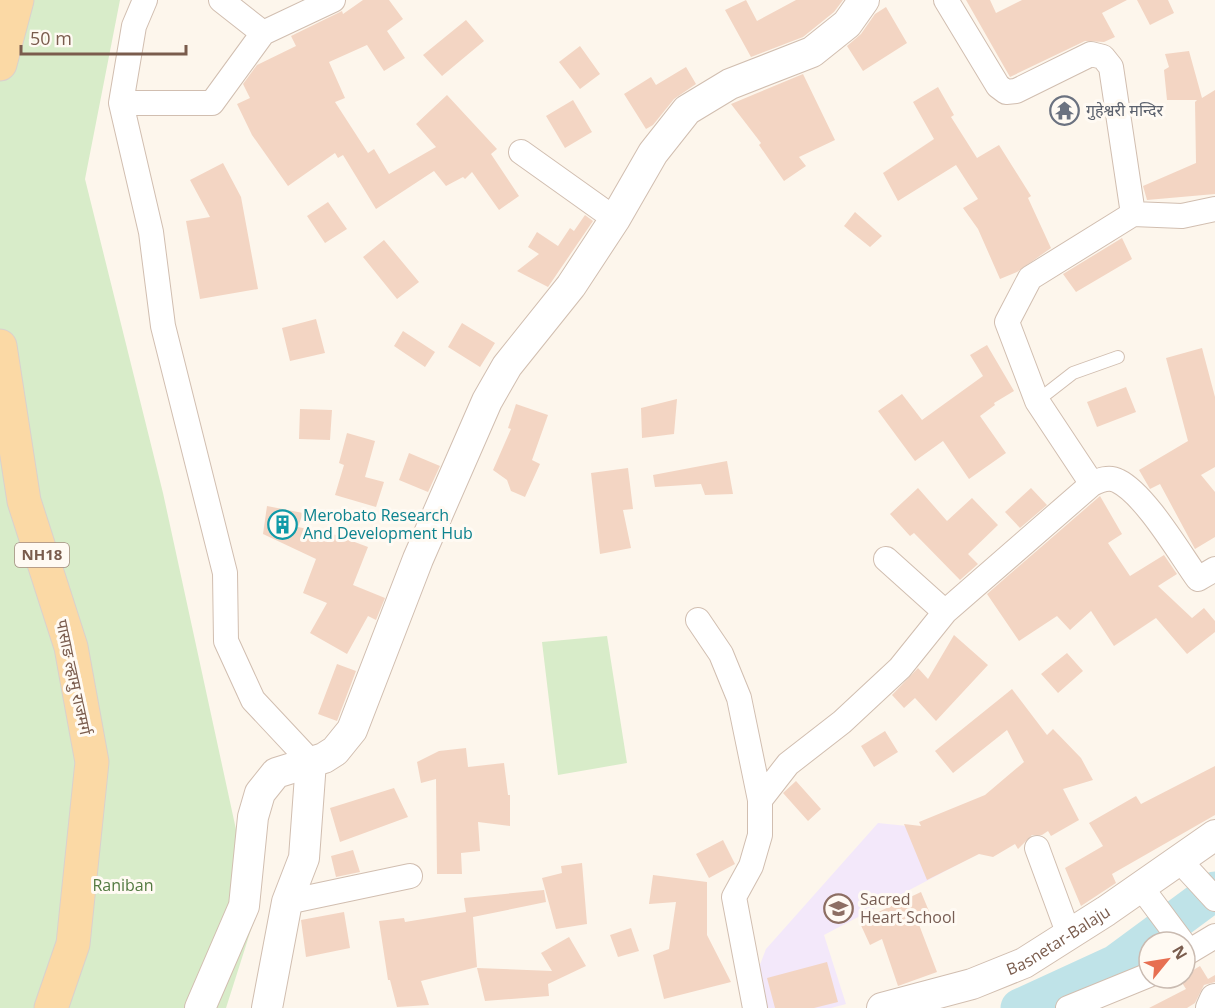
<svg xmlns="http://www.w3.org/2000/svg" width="1215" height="1008" font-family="'Open Sans','Noto Sans Devanagari',sans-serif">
	<rect width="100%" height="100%" fill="#fdf6ec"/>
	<path fill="#f3e8fa" d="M878,823L965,832L972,857L824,935L846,1004L831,1008H763L754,980L766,949Z"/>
	<path fill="#d8ecc9" d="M0,0H120L85,179L163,493L255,917L226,1008H0Z
		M607,636L627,763L558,775L542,642Z"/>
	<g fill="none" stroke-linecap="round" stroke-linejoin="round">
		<path stroke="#bfe3e8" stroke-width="39" d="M1020,1008L1116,964L1215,891"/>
	</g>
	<path fill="#f3d5c3" d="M363,0H389L403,19L387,31L405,58L384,71L367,45L329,62L345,98L335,102L368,153L374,149L389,174L436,147L416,124L447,95L497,149L491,154L519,196L499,210L472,172L465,179L463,177L446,186L434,171L376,209L343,155L338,158L335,153L288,186L252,135L237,104L250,98L243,84L257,65L296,46L291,36L342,11L343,14Z
		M746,0L757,21L796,0H843L834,12L803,37L751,57L725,10Z
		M966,0H990L996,13L1022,0H1127L1102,13L1115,37L1104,42L1085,41L1010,77Z
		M1137,0H1168L1174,13L1150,25Z
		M886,7L907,43L863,71L847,46L861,34L875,14Z
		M466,20L484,41L442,76L423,55Z
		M580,46L600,74L580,89L559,62Z
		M1189,51L1202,98L1215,90V194L1147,200L1143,186L1196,163L1195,102L1197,100H1167L1164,70L1169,67L1165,54Z
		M686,67L696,84L674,99L653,125L646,129L624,94L651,77L656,85Z
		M803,74L835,140L799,157L806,166L784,181L759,145L761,143L731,104Z
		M938,87L954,115L951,117L977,158L999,145L1031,196L1028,198L1051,248L1017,272L1000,279L978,229L963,208L978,199L956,165L898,201L883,173L934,139L913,102Z
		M573,100L592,132L565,148L546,116Z
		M223,163L241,197L258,289L200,299L186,221L210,217L190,180Z
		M328,202L347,229L325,243L307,216Z
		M855,212L882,236L870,247L844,226Z
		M585,215L593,221L548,287L517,271L539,254L528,247L537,232L558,246L570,228L574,231Z
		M1122,238L1132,259L1076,292L1063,274Z
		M384,240L419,282L397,299L363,257Z
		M316,319L325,353L290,361L282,328Z
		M462,323L495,343L480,367L448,347Z
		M403,331L435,352L425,367L394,346Z
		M987,345L1014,391L994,403L995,405L980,416L1006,453L969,479L943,441L915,461L878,411L902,394L922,420L983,376L970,355Z
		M1202,348L1215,397V467L1201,475L1215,492V537L1195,549L1160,484L1150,489L1139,470L1188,441L1166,358Z
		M1126,387L1136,412L1097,427L1087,402Z
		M677,399L674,434L642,438L641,408Z
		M516,404L548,415L532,460L540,464L525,497L511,491L507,480L493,470L511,429L508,428Z
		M300,409L332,410L330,440L299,439Z
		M347,433L375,441L365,477L384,482L376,507L335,495L344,465L339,463Z
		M409,453L440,466L428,492L399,480Z
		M727,461L733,494L705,495L701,484L655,487L653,475Z
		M628,468L633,509L623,510L631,548L600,554L591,473Z
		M918,488L947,521L972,498L998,525L968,554L978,564L960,580L914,533L910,536L890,514Z
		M1031,488L1047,505L1020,528L1005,512Z
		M1100,496L1122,534L1108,543L1130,576L1164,555L1177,574L1158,586L1192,618L1204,608L1215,621V632L1187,654L1156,618L1114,646L1091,611L1070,630L1057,616L1019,641L987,594Z
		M267,506L303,513L298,527L336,535L368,547L353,585L385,598L376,620L368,616L347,654L310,633L327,603L303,593L316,559L263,534Z
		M954,635L988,665L936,721L915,698L904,708L892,695L918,668L928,679Z
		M1067,653L1083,671L1058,693L1041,674Z
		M337,664L356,671L337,721L318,714Z
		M1012,689L1047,735L1053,729L1081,758L1093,780L1063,789L1079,820L1051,836L1048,831L1042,835H1032L1018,849L1015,844L993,857L979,854L927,880L904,824L921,826L919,822L985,795L1024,762L1007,730L953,773L935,751Z
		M885,731L898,752L874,767L861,746Z
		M466,748L468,767L504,763L508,795H510V826L478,822L480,851L461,853L462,874H437L436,779L421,783L417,762L439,751Z
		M1215,766V815L1112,874L1116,883L1081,906L1065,868L1103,846L1089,823L1136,796L1141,804Z
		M796,781L821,809L808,821L783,793Z
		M394,788L408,817L340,842L330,808Z
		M723,840L735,864L709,878L696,854Z
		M353,850L360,872L336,877L331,856Z
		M582,863L587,924L556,929L542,878L562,873L561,866Z
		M653,875L707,882V935L731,982L664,999L653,955L669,949L676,902L649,904Z
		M544,890L546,902L473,917L477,967L421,981L429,1005L397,1007L390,980H388L379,921L404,918L405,922L466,912L464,898Z
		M921,892L931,916L918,922L937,972L898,986L882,939L870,945L859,921Z
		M344,912L350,948L306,957L301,920Z
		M631,928L639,951L618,957L610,935Z
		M569,937L586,966L548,984L549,996L485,1001L477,968L552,971L541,953Z
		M827,962L838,1002L814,1008H775L767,978Z
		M1200,966L1208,979L1215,975V982L1204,985L1195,1003L1187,1008H1149L1186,989L1179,978H1185V975Z"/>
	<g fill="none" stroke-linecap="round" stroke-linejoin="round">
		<defs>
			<path id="service" d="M1037,401L1073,373L1118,357"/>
			<path id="minor" d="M145,0L134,26L121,103L151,232L163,326L225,573L226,641L253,700L311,762
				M221,0L263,33L333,0
				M946,0L998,86L1006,92L1016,91L1091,54L1103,57L1111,67L1133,214L1030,278L1007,322L1037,401L1092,484
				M121,103H212L263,33
				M521,152L615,219
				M1133,214L1182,216L1215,209
				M886,559L945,612
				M698,620L721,654L739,698L760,800
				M1037,848L1069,935
				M1180,861L1215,899
				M1141,887L1182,942
				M287,902L410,876
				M1185,954L1215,936
				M755,1008L734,897L751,866L760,835V800L788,764L842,722L900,668L945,612L1092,484C1100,480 1109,476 1118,481C1145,494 1180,554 1198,579L1215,569
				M1068,1008L1149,975"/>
			<g id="tertiary">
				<path d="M200,1008L244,906L253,817L260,793L276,773L324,758L335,751L352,730L418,559L487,401L507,366L571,286L615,219L653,153L687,110L730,84L812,52L847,24L864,0"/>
				<path d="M267,1008L287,902L304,858L311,762"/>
				<path id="s1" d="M882,1008L972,984L1024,963L1106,911L1215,835"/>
				<path d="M1211,1008L1215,999"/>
			</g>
			<path id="primary" d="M0,64L17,0
				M0,346L24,501L71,647L92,762L73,944L51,1008"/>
		</defs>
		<use href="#service" stroke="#d1beb0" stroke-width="14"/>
		<use href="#minor" stroke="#d1beb0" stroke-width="26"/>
		<use href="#tertiary" stroke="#d1beb0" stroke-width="32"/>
		<use href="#primary" stroke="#dad1cd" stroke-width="35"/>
		<use href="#service" stroke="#fff" stroke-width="12"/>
		<use href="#minor" stroke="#fff" stroke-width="24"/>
		<use href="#tertiary" stroke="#fff" stroke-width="30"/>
		<use href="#primary" stroke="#fbd9a5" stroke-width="33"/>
	</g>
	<defs>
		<symbol id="temple-ring" viewBox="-11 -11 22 22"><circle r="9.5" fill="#fffaf3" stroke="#6b7280" stroke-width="1.5"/><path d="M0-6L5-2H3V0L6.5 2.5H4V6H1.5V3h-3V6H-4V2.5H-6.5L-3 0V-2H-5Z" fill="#6b7280"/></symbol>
		<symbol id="building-ring" viewBox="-11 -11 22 22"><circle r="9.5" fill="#fffaf3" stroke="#0f9aa8" stroke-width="1.5"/><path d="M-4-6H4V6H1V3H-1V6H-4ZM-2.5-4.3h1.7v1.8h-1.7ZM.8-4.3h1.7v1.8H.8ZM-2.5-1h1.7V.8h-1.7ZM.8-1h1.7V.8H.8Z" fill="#0f9aa8"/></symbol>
		<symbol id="school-ring" viewBox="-11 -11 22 22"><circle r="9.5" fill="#fffaf3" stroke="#8d6e63" stroke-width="1.5"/><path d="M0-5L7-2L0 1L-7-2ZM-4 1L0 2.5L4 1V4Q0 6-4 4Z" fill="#8d6e63"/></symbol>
	</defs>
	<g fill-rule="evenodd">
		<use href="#temple-ring" x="1048" y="94" width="33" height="33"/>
		<use href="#building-ring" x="266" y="508" width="33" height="33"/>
		<use href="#school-ring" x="822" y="892" width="33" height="33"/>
	</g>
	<g text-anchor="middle" stroke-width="6" stroke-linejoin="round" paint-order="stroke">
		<rect fill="#fffaf3" stroke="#a28b7f" stroke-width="1.5" x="15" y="543" width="54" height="24" rx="4.5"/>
		<g font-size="15" font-weight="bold" fill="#7a5c4d">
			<text x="42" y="560">NH18</text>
		</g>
		<g font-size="16" fill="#5b616d" stroke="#fffaf3" text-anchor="start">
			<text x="1086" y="116">गुहेश्वरी मन्दिर</text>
		</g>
		<g font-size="16" fill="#0d838f" stroke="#fffaf3" text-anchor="start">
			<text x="303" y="521">Merobato Research<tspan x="303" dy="18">And Development Hub</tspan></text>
		</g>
		<g font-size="16" fill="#7a5c4d" stroke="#fffaf3">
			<text transform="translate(74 677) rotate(78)" y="6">पासाङ ल्हामु राजमर्ग</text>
			<text dy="6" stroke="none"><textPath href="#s1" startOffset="190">Basnetar-Balaju</textPath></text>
		</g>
		<g font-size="16" fill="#537a41" stroke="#fffaf3">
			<text x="123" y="891">Raniban</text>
		</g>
		<g font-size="16" fill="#785e54" stroke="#fffaf3" text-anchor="start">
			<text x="860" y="905">Sacred<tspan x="860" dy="18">Heart School</tspan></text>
		</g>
	</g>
	<g transform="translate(1167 960) rotate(60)"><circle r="28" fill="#fffaf3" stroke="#cabbb1" stroke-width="1.5"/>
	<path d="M0-4.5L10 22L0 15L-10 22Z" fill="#e76f51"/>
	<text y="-9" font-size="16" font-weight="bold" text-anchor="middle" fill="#7a5c4d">N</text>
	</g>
	<path d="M21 45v9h165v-9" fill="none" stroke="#7a5c4d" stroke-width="3"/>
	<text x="30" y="45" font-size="18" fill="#7a5c4d" stroke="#fffaf3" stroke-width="4.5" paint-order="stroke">50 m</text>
</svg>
